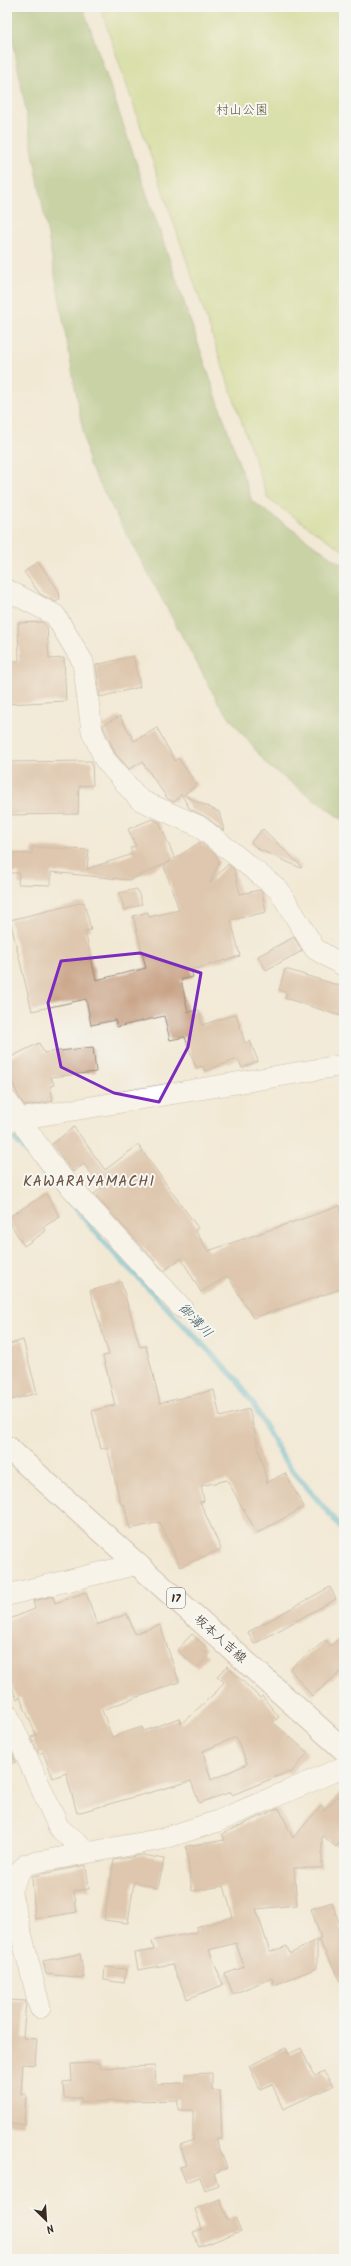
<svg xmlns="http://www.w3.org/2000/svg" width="351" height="2266" font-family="Kalam,'Klee One',sans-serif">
	<rect width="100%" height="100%" fill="#f6f6f2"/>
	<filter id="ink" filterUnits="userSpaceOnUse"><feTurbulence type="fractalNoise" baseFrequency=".025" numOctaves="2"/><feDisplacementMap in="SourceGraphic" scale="8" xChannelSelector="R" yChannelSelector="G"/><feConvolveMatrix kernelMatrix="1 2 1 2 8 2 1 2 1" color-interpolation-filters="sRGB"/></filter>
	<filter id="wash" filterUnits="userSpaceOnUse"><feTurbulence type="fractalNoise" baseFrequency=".012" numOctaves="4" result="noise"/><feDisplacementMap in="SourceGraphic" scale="16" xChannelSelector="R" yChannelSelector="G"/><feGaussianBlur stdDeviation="0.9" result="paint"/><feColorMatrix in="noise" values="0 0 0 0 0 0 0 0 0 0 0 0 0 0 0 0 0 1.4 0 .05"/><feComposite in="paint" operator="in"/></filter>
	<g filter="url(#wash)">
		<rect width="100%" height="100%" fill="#f2e9d6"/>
		<path fill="#bdd57a" stroke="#7c804c" d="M100,7H344V551L268,499Z"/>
		<path fill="#96b66a" stroke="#687044" d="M7,7H83L252,501L344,566V821L268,766L219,704L89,465Z"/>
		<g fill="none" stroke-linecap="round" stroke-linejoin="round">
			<path stroke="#50b4cf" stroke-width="5.5" d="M15,1139L49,1178
				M59,1190L112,1251L237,1380L254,1405L284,1460L344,1531"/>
		</g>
		<g id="blocks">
			<path fill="#c69d7f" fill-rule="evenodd" d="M38,562L59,591L60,599L56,602L40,594L24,572Z
				M42,622L47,626L49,659L64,658L66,701L7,704V661H19L18,623Z
				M133,656L140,687L100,697L96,665Z
				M120,716L134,741L157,728L175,761L178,758L197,785L183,795L219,812L224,831L206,817L190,809L181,794L175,802L168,799L142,762L129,769L115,753L104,728L103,725Z
				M92,761L93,785L79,786L78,814L7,815V762Z
				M152,819L159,822L175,859L200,842L216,855L219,862L210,883L228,864L234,869L240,894L260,890L262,892L266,912L231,920L240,956L191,970L193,977L181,980L188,1012L199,1010L202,1025L236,1014L245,1043L250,1041L258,1061L242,1068L238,1059L205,1071L203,1066L196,1068L185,1037L170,1040L164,1016L117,1027L115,1020L91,1025L86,999L32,1011L10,920L84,902L91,930L85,931L96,980L146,968L133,916L148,912L149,917L179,910L164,866L171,861L130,880L51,872V885L18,884L19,873H10L11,853L32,854V847L89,850L87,869L133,854L130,848L136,846L128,829Z
				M263,829L302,867L301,868L258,849L251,842Z
				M137,889L142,904L125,910L119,893Z
				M294,937L302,951L266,970L258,956Z
				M285,969L344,987V1017L285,998L287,993L279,990Z
				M39,1043L44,1053L93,1047L96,1072L51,1077L54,1085L50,1086L53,1101L25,1106L18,1095L7,1071V1059Z
				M74,1127L105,1170L138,1145L198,1228L195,1230L208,1251L340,1206L344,1219V1288L253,1318L228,1276L201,1292L181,1258L164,1271L94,1194L102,1188L84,1164L73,1172L52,1144Z
				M46,1194L60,1217L43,1227L46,1231L24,1246L7,1218Z
				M121,1282L140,1347L146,1346L160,1403L214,1390L220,1417L249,1409L267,1483L285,1473L304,1507L257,1533L227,1480L201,1486L204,1501L200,1502L221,1549L180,1567L160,1522L130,1529L124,1504L121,1505L107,1447L101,1449L92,1411L115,1405L103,1356L109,1355L90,1291Z
				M23,1340L37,1393L7,1401V1345Z
				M330,1587L336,1599L254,1644L248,1632Z
				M86,1592L97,1625L127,1614L135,1634L160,1625L179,1682L102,1710L112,1737L142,1727L144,1731L179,1718L181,1724L216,1692L224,1682L217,1676L227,1666L260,1698L262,1696L279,1717L273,1722L308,1753L290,1774L288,1772L232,1795L231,1792L199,1803L191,1781L77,1813L66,1773L53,1778L43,1752L39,1754L31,1737L36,1735L20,1697L17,1699L7,1676V1620L35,1609L33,1601L53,1596L55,1603ZM236,1737L247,1764L211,1780L203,1751Z
				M192,1634L207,1648L204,1651L208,1656L197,1668L177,1650Z
				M344,1635V1669L312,1696L290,1669L326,1640L330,1646Z
				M8,1744L16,1762L7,1765V1745Z
				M344,1789V1838L336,1847L322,1835V1868H294L297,1905L256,1909L270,1952L287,1946L290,1954L317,1940V1968L274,1985L272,1978L233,1994L225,1974L244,1967L236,1943L209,1950L223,1985L187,1999L172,1964L138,1970L135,1953L154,1950L152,1941L197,1932L196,1927L233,1917L224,1886L192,1891L186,1846L225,1840L222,1834L279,1808L293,1838L322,1805L324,1811Z
				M143,1855L164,1859L158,1888L134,1882L128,1923L104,1920L114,1860Z
				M86,1865L89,1889L74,1891L77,1912L35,1919L32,1876Z
				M332,1902L341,1930L344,1928V1987L318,1939L321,1938L311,1909Z
				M80,1954L84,1978L46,1974L43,1961Z
				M105,1967L126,1969L124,1983L104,1980Z
				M7,2000L26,2001L23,2038L37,2039L35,2065L23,2064L21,2094H26L24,2125L7,2124Z
				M286,2048L289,2054L301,2048L313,2074L316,2076L324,2072L333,2086L283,2109L272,2084L260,2089L249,2066Z
				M100,2063V2068L155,2066L156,2084L185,2083V2074L212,2073V2091H220L222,2139H216L227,2168L214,2173L218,2185L205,2190L200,2177L186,2182L180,2167L187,2165L180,2145L193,2140V2110H178V2100L81,2102V2098H64L63,2082L72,2081L71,2064Z
				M220,2199L228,2220L235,2217L241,2231L199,2247L193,2232L202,2229L195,2209Z"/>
		</g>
	</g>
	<g filter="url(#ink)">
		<use href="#blocks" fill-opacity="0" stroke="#968a7a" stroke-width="1"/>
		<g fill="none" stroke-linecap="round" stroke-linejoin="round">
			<defs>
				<path id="minor" d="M7,590L55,615L83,662L92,731L105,760L140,800L199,826L279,890L315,949L344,966
					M7,1101L56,1171L182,1308
					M7,1121L344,1065
					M7,1595L138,1564
					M7,1713L59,1828L87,1852
					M40,2008L10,1890L20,1871L27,1864L162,1839L218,1821L344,1767"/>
				<path id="major" d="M7,1447L344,1750"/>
			</defs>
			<use href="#minor" stroke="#968a7a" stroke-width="22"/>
			<use href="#major" stroke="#968a7a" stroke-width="24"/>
			<use href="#minor" stroke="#fff" stroke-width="21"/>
			<use href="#major" stroke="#fff" stroke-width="22"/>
		</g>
	</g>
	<path d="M0 0H351V2266H0ZM140,953L201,973L188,1047L159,1102L114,1093L61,1067L48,1003L61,961Z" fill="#f2e9d6" fill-opacity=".55" fill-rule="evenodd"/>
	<path fill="none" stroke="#7b2cbf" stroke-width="3" stroke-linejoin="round" d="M140,953L201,973L188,1047L159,1102L114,1093L61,1067L48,1003L61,961Z"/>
	<g text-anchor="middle" stroke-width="4" stroke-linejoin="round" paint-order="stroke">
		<rect fill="#f6f6f2" stroke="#73675e" stroke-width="1" x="167" y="1588" width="18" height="20" rx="3"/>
		<g font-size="12" font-weight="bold" fill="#3b2a1e">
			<text x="176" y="1602">17</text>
		</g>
		<g font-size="13" fill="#5c5535" stroke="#f6f6f2">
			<text x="242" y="114">村山公園</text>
		</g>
		<g font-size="13" fill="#3b2a1e" stroke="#f6f6f2">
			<text transform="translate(221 1638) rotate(42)" y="5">坂本人吉線</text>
		</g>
		<g font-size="14" font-style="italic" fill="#425a5c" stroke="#f6f6f2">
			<text transform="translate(196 1320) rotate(46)" y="5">御溝川</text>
		</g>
		<g font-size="15" letter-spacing="1" fill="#6c5240" stroke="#f6f6f2">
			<text x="89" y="1186">KAWARAYAMACHI</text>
		</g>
	</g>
	<rect width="351" height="2266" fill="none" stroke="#f6f6f2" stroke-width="24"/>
	<g transform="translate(46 2220) rotate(155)" stroke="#f6f6f2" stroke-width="3" paint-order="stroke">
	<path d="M0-3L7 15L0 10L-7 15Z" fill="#3b2a1e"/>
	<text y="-6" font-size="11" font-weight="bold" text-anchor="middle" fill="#3b2a1e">N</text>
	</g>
</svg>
